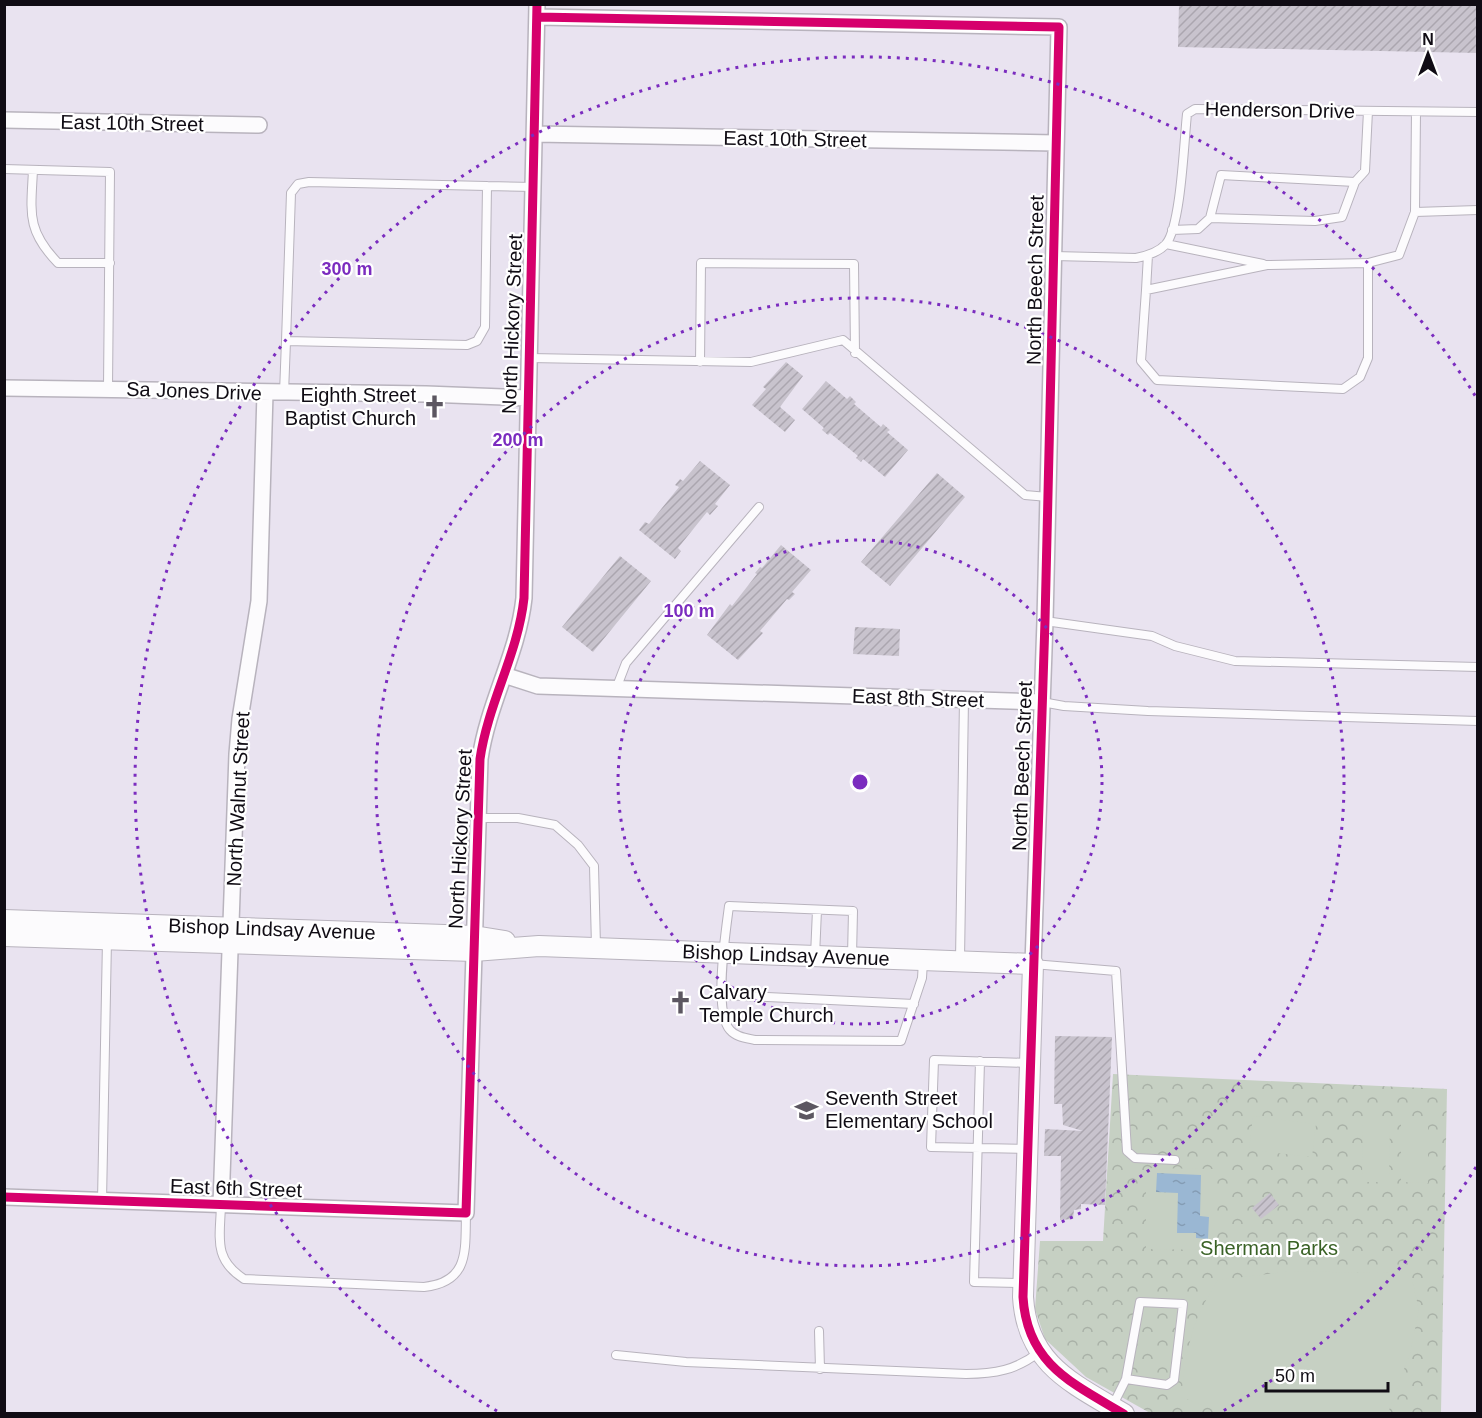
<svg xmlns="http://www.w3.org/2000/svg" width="1482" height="1418" font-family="Helvetica,sans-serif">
	<defs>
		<pattern id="park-crowns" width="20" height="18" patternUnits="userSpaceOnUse" patternTransform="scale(1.5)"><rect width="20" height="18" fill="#c6d0c3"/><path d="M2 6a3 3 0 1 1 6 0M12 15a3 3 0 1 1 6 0" fill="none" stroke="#a9b1a7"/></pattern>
		<pattern id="water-ripples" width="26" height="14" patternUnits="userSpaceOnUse" patternTransform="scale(1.5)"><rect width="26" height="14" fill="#9ab7d3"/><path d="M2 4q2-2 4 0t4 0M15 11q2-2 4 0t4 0" fill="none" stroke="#849cb4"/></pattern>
		<pattern id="building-hatch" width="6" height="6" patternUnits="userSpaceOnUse" patternTransform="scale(1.5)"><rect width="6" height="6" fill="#c8c3cd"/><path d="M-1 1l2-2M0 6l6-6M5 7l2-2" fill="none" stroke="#aba6af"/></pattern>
	</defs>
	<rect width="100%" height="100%" fill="#e9e3f0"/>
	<path fill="url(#park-crowns)" d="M1113,1074L1447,1089L1441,1413H1150L1086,1377L1045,1339L1035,1309L1040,1241H1103Z"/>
	<path fill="#c6d0c3" d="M1253,1116L1316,1124L1312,1157L1249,1150Z
		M1363,1123H1390L1389,1182H1362Z
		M1401,1124H1428V1183L1401,1182Z
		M1146,1168L1216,1169V1250L1146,1249Z
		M1293,1271L1369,1273L1410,1271L1419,1310L1410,1353L1388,1413H1223L1181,1397C1188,1347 1189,1325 1218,1280Z"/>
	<path fill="url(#water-ripples)" d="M1157,1173L1201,1175L1200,1216L1209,1217L1208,1239L1196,1238V1233H1177L1178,1193L1156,1192Z"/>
	<path fill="url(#building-hatch)" d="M1179,4H1478V53L1178,47Z
		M786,362L803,376L780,407L795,420L785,432L752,405L766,389L763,387Z
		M826,381L847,399L850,396L856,402L854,404L881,427L883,424L890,430L887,432L908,450L885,477L863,459L861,462L856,458L858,456L830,433L828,435L822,430L824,428L802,409Z
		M700,461L730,485L715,504L718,506L710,515L707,512L678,548L681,551L675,559L639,530L645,522L649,524L679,487L675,485L680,479L683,481Z
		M937,473L965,497L890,586L861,562Z
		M781,545L811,570L792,592L795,594L789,600L787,599L760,631L763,633L738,660L707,635L730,604L732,606L757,574L755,573L760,567L762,568Z
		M620,556L651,581L593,652L562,627Z
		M855,627L900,629L899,656L853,654Z
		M1055,1036L1112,1037L1105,1205L1081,1204V1209L1074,1210L1073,1219L1060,1220L1061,1156H1044L1045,1129L1083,1131L1063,1125L1062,1104H1054Z
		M1270,1193L1279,1205L1261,1219L1252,1208Z"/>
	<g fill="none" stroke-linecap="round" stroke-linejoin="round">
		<defs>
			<path id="service" d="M4,169L110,172L108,388
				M33,170C31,212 26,230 58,263H110
				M1415,212L1478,210
				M1210,218L1221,175L1355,182
				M1172,230L1198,229L1210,218L1315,221L1342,217L1355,182L1365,171L1368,111
				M1166,244L1263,264
				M1148,255L1146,290L1267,265L1368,263L1399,255L1415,212L1416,112
				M1054,256L1136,258C1146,256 1159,252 1166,244C1181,226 1184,141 1187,114L1195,109L1478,112
				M1146,290L1141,361L1157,380L1343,389L1360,377L1368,358V263
				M286,341L291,193L298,184L309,182L487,186
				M530,358L751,362L843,340L1025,495L1048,497
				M700,362L701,263L854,264L855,353
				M284,393L286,341L467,345L477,341L485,327L487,186L534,187
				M1045,621L1152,636L1175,646L1235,661L1478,667
				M616,689L626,663L759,507
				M1042,702L1064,706L1148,711L1478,721
				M478,818H518L555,825L578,845L594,866L596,947
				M815,956L817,910
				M852,956L853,911L729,906C726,930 713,1012 730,1030C736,1037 746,1038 755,1040L901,1041L922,978L923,961
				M960,960L964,699
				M1033,964L1116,971L1127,1151L1135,1158L1175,1160
				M723,995L914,1004
				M980,1061L974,1282L1022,1283
				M1026,1149L931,1147L934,1060L1028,1063
				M102,1201L107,940
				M221,1205C220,1238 213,1259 244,1279L424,1287C470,1282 465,1250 466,1213
				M819,1331L820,1369
				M616,1355L686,1362L966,1374C994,1374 1017,1370 1039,1352
				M1113,1405L1126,1379L1140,1302L1183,1304L1174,1380L1167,1385L1126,1379"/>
			<path id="minor" d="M537,17L1059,27L1045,621L1033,964
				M4,120L259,125
				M535,134L1056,143
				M4,388L426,394L527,398
				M504,675L538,686L1042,702
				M4,1197L466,1213L480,759C488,703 518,654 524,598L537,4
				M221,1205L237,754L240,719L259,601L265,393"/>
			<path id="tertiary" d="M4,920L474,936L505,941
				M4,936L474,951L539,946L1033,964L1023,1297C1027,1364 1072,1383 1124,1414"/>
		</defs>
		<use href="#service" stroke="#b8b3bd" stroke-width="10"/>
		<use href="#minor" stroke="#b8b3bd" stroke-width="18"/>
		<use href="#tertiary" stroke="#b8b3bd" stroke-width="22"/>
		<use href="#service" stroke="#fcfbfd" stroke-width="8"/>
		<use href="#minor" stroke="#fcfbfd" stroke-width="15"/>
		<use href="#tertiary" stroke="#fcfbfd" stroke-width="20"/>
		<defs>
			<path id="cycleway" d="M537,17L1059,27L1045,621L1023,1297C1027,1364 1072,1383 1124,1414
				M4,1197L466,1213L480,759C488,703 518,654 524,598L537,4"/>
		</defs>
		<use href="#cycleway" stroke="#fff" stroke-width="13"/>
		<use href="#cycleway" stroke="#d6006c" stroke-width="9"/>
	</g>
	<g fill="none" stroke="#7b2cbf" stroke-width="3" stroke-dasharray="3 6">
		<circle cx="860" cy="782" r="242"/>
		<circle cx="860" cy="782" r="484"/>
		<path d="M1476 1167A726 726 0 0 1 1223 1411M497 1411A726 726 0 1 1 1476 397"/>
	</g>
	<defs>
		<symbol id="church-bare" viewBox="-9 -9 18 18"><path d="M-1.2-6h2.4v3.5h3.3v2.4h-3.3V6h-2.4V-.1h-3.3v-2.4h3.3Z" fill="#5c5761" stroke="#fff" stroke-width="2.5" paint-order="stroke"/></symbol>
		<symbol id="school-bare" viewBox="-9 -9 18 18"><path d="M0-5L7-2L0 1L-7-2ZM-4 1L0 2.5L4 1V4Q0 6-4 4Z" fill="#5c5761" stroke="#fff" stroke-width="2.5" paint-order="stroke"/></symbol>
	</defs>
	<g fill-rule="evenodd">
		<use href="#church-bare" x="418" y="390" width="33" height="33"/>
		<use href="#church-bare" x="664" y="986" width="33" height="33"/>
		<use href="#school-bare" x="790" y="1094" width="33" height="33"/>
	</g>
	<g text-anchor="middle" stroke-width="4.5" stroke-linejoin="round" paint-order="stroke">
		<g font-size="20" fill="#100c14" stroke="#fff">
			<text transform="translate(1280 110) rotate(1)" y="7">Henderson Drive</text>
			<text transform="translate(132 123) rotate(1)" y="7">East 10th Street</text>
			<text transform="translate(795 139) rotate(1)" y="7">East 10th Street</text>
			<text transform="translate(1035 280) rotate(-89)" y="7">North Beech Street</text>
			<text transform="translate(512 324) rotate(-88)" y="7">North Hickory Street</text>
			<text transform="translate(194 391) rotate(2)" y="7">Sa Jones Drive</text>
			<text transform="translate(918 698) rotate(2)" y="7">East 8th Street</text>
			<text transform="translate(1022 766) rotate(-88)" y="7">North Beech Street</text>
			<text transform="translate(238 799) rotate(-87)" y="7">North Walnut Street</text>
			<text transform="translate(460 839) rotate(-87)" y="7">North Hickory Street</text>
			<text transform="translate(272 929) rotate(2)" y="7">Bishop Lindsay Avenue</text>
			<text transform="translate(786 955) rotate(2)" y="7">Bishop Lindsay Avenue</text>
			<text transform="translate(236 1188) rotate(2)" y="7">East 6th Street</text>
		</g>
		<g font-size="20" fill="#100c14" stroke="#fff" text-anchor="start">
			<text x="416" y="402" text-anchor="end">Eighth Street<tspan x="416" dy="23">Baptist Church</tspan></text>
			<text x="699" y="999">Calvary<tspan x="699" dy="23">Temple Church</tspan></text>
			<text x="825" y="1105">Seventh Street<tspan x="825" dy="23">Elementary School</tspan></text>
		</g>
		<g font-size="20" fill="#3a6226" stroke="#fff">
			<text x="1269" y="1255">Sherman Parks</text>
		</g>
	</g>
	<circle cx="860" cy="782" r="9" fill="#7b2cbf" stroke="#fff" stroke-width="3"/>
	<g font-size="18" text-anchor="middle" font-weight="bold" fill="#7b2cbf" stroke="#fff" stroke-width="4.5" stroke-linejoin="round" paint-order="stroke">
		<text x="347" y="275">300 m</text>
		<text x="518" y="446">200 m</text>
		<text x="689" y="617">100 m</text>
	</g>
	<rect width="1482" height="1418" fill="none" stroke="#100c14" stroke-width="12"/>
	<g transform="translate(1428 54)" stroke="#ffffff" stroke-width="4.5" paint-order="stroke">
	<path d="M0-4.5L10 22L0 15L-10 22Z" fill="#100c14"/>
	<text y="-9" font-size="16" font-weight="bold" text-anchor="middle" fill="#100c14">N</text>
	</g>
	<path d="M1266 1382v9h122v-9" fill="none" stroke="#100c14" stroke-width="3"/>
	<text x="1275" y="1382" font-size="18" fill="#100c14" stroke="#ffffff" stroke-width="4.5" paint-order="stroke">50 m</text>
</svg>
